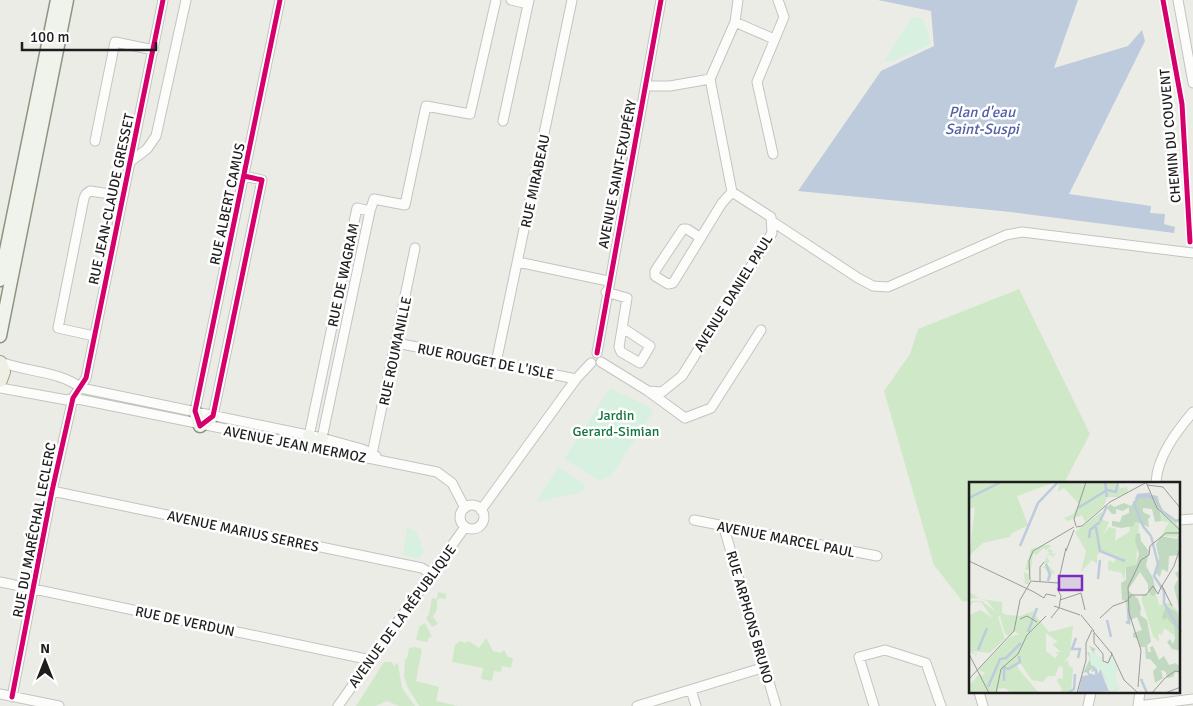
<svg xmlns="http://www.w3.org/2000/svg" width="1193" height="706" font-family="Signika,sans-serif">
	<rect width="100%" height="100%" fill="#ecece7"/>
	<path fill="#cfe8c8" d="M1019,289L1090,434L1064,483H970V600L963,602L934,565L884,391L910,354L918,329Z
		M438,592L446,594V599L440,598L437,600V609L433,617L438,624L432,627L426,618L429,614L432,598L437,599Z
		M425,623L432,637L428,638V642L416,640L419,627Z
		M486,638L493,651L501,653L504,650L508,657L513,658L511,668L502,666L501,672L494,671L492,681L481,679L483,668L452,662L455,645L460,641L465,643L469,641L479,648Z
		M415,647L422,649L416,681L439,687L436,701L458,706H419L408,688L404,677L405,659H407L409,648Z
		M384,662H392L394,667L396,663L398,664L402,688L415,706H399L387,701L375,706H356Z"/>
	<path fill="#d7f0e0" d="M912,17L923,18L931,44L893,61H884Z
		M610,388L649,407L653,412L611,476L599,480L564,459Z
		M558,467L585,484L583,492L536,502Z
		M407,528L416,531L424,552L419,559L403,555Z"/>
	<path fill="#bdcbdc" d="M878,0H1078L1054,68L1128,46L1142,30L1145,41L1069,194L1151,206L1150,213L1165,214L1164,224L1175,227L1174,233L1011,212L798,191L881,71L934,46L931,11Z"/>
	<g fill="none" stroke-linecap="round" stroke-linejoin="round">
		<defs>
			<path id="street" d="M511,0L528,4
				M1178,0L1193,83
				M735,22L774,39
				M646,86H670L710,79
				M503,121L529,0
				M95,141L115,42L154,50
				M773,154L757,82L784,17L778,0
				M130,162L147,149L156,136L186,0
				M370,211L374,199L405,205L426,106L470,114L496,0
				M773,222L858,278L873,286L888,287L1006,235L1022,232L1193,253
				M701,238L687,229H683L655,271V276L668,284L673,283L722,203L732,192
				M518,262L608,281
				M606,292L627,298L619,347L621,352L640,363L650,346L623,328
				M94,336L58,328L84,198L86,194L90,191L123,196
				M397,343L576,379
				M597,353L661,0
				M0,362C26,372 60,371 81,388L322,438L362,449L376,456
				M601,362L648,391L662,392L682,376L772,233L771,217L732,192L710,79L735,22L738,0
				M496,363L572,0
				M0,388L67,400L73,398L437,472L452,483L465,508
				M648,391L685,418L711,408L761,330
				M195,411L280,0
				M213,416L262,180L244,176
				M309,436L357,208L370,211L322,438
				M372,454L415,248
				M1156,483C1157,457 1176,432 1193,412
				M52,491L422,568L432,574
				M460 517a12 12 0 1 1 24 0a12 12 0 1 1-24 0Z
				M481,510L576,379L591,363
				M694,520L877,556
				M1179,520L1193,519
				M724,528L776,706
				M0,582L371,660
				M691,690L696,706
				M979,692L983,706
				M0,694L59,706
				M12,697L52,491L73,398L86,378L163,0
				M338,706L465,527
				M637,706L765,667
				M874,706L859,657L885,650L926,663L941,706
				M1088,706L1091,692
				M1138,706L1193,699
				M1138,706L1140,692"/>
			<path id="secondary" d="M0,280L57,0
				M0,336L67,0
				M195,411L200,426L213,416
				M309,436L313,447L322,438"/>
			<path id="primary" d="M0,363L3,372L0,380"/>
		</defs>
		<use href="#street" stroke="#c3c3c1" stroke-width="11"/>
		<use href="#secondary" stroke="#8c9581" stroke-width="15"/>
		<use href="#primary" stroke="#a0a086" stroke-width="16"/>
		<use href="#street" stroke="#fcfcfb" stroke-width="9"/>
		<use href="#secondary" stroke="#f0f3eb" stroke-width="12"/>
		<use href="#primary" stroke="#f0efe5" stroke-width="14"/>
		<defs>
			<path id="cycleway" d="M1163,0L1182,104L1190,242
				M244,176L262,180L213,416L200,426L195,411L280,0
				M597,353L661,0
				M12,697L52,491L73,398L86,378L163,0"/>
		</defs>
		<use href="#cycleway" stroke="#fff" stroke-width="8"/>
		<use href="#cycleway" stroke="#d6006c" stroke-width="5"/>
	</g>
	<g text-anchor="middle" stroke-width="5" stroke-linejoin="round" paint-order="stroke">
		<g font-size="14" fill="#1e1e1e" stroke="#fff">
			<text transform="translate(1170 136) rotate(-95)" y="5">CHEMIN DU COUVENT</text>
			<text transform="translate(617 174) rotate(-79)" y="5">AVENUE SAINT-EXUPÉRY</text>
			<text transform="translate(535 181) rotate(-78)" y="5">RUE MIRABEAU</text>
			<text transform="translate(111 199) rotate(-78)" y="5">RUE JEAN-CLAUDE GRESSET</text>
			<text transform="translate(227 204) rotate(-78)" y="5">RUE ALBERT CAMUS</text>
			<text transform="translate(343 275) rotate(-78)" y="5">RUE DE WAGRAM</text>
			<text transform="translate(733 293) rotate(-58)" y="5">AVENUE DANIEL PAUL</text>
			<text transform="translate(395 351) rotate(-78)" y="5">RUE ROUMANILLE</text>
			<text transform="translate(486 361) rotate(11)" y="5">RUE ROUGET DE L'ISLE</text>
			<text transform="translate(295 444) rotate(11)" y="5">AVENUE JEAN MERMOZ</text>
			<text transform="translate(34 530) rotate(-79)" y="5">RUE DU MARÉCHAL LECLERC</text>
			<text transform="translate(243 531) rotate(12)" y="5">AVENUE MARIUS SERRES</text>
			<text transform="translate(786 539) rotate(11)" y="5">AVENUE MARCEL PAUL</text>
			<text transform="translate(402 616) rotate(-54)" y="5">AVENUE DE LA RÉPUBLIQUE</text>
			<text transform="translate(750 617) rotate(74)" y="5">RUE ARPHONS BRUNO</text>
			<text transform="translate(185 621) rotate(12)" y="5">RUE DE VERDUN</text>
		</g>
		<g font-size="14" fill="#15733d" stroke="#fff">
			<text x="616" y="420">Jardin<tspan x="616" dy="16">Gerard-Simian</tspan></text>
		</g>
		<g font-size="15" font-style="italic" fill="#5360a5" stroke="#fff">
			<text x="982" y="117">Plan d'eau<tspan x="982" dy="17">Saint-Suspi</tspan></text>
		</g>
	</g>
	<g transform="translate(969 482)">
		<rect width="211" height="211" fill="#ecece7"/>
		<path d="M0,0H83L84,1L48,14L59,43L42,52L41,55L14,61L0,74L6,25L0,27ZM90,0H149L151,6L158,5L159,10L149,15H138L135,24L116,40L113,33L98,39L95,36L104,32L110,22L95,6L89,10ZM132,30L135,32L133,37L140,40L134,53L140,45L147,47L146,59L161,49L160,42L170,41L167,83L157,85L155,99L153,91L139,88V81L140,78L145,81L148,71L145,76L132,69L128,73V82L123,78L112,90L117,69L106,50ZM190,30L211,40L207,41L211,49L209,55L192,54L200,40L192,39ZM77,63H82L80,67L84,69L82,72L87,71L84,75L79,72L78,76L81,79L78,82L86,91L81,92V94L78,99L79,88L71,84L77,85L75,81L79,71L82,70H79L80,64L78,68L74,66L68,73L64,72L60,102H56L55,90L59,93L60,88H56L62,67ZM0,110L12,117L33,120V131L38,133L51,134L67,128L66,133L80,150L104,144L101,173L94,181L99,178L100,184L104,186L102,211H91L93,207L88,199L89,196L94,197V185L90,184L86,194H79L74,200L63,198L51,181L48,183L51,189L70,211H42L36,206L29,207V211H0V204L11,191L13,194L16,191L9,188L41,155L50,152L45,149L39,154L36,152L31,134L29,135L36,157L21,171L3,169L8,172L5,177L7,172L0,170V133L12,128L23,136L12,120H4L0,125V119H13L27,130L18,119L9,116L0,117ZM77,151L89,160L83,162L92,170H86L89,172L86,176L77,169ZM187,111L190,123L201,121L211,131V153L207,129L197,124L193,134L198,135L205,144L206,154L195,146L193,153L189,152L190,160L184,154L173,119V112Z" fill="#cfe8c8" fill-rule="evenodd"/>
		<path d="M176,12L189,14L192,39L186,40L183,27L174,26V30L182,34L179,37L180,45L167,40L164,44L152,46L143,44V39L151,40L153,34L160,31V25L154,29L147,27V32H143L138,26L141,22L145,25L155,21L162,24L169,14ZM171,51L172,59L180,69L177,84L184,96L187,111L184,114L179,110V102L171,90L159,108L169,117L172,126L171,133L178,138L182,160L178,163L179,170H182L181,165L184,164L190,178L195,174L200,183L207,181L211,185V192L207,189L204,195L198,196L197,190L192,188L194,196L186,201L184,189L188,185L181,177H177L176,165H171L169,157L164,155V151L173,148L168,135L159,139L157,119L153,118L152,101L157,98V85L167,83L170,72L166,59L167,52ZM211,51V85L209,73L200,74L199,90L193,87L191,95L186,90L190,76L187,62L192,54L208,57ZM209,89L211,91V131L205,105L209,97L206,91ZM197,124L207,129L211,137V169L203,167L198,160L201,157L204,162L206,156L205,144L198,136L194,138L193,134ZM120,164L127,167L124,170L126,171L127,184L134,181L135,187L146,191L145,198L150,207L143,209L129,185L114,191L121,177L118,170L125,172Z" fill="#c1d9c0"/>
		<path d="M120,170L130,173L136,182L141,173L149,187L145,196L151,206L138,211L141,207L132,188L122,183Z" fill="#d7f0e0"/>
		<path d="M125,186L128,187L129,192L131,188L140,209L109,211L113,194L120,193L116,189L120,187V191L126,193V189L122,190Z" fill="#bdcbdc"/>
		<path fill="none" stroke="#bdcbdc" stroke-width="2.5" d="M136,0L138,15M0,16L32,0M167,17L169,13L181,12M109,26L138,8L147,10L149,0M212,37L207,39L193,29L186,15L171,14L165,21L174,44L182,54L189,82L185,94L195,109V121L212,150M131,39L138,24M127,45L131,69L156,79M120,56L121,48L131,40M51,64L69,21L89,0M77,82L81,93L79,99M129,97L131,78M138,138L142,155M157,140L160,141L159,126M59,150L68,126M107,156L103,167H111L109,176M9,168L18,146M172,197L178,211M35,199V185L39,187L51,180L50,174M19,205L31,177L37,176L52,161M99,211L105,207L106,192"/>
		<path fill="none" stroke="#9a9a97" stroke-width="1" d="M177,0L188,26L212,49M178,3L194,5L212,27M107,44L105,37L117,0M107,45L113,44L141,20L178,0M97,69L105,48M0,79L65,110M61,98L60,79L64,69L105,45M62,99L89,101M71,99V85L75,80M89,101L97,66M65,110L75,116L77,112L87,114M91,118L112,111L116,128M85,124L111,133M203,124L193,104L205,84L212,63M112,133L125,149M82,136L90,126L92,114L88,106M131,136L144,124L158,119L162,113H177L184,104L189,112L193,103M51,137L58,134L68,140M124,149L143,172M125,151V161L134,172V179L139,181L143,172M142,170L155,198L169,211M0,172L20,211M0,197L45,149L51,118L62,99M169,205L172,168L160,131L159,105L172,78L180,73L181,64L197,51H212M27,211L32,187L49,172L58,153L77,134M108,211L117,178V161L123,148M183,211L196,196L206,189L212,190M196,211L212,205"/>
		<path fill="#7b2cbf" fill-opacity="0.15" stroke="#7b2cbf" stroke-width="2.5" d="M90,94H113V108H90Z"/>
		<rect width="211" height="211" fill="none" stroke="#1e1e1e" stroke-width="2.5"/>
	</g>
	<g transform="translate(45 661)" stroke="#ffffff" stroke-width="4" paint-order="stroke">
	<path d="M0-4L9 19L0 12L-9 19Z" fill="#1e1e1e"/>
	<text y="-8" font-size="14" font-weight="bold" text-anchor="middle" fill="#1e1e1e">N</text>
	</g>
	<path d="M22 42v8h134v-8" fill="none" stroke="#1e1e1e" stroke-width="2.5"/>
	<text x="30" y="42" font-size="15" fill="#1e1e1e" stroke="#ffffff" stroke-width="4" paint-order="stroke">100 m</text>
</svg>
